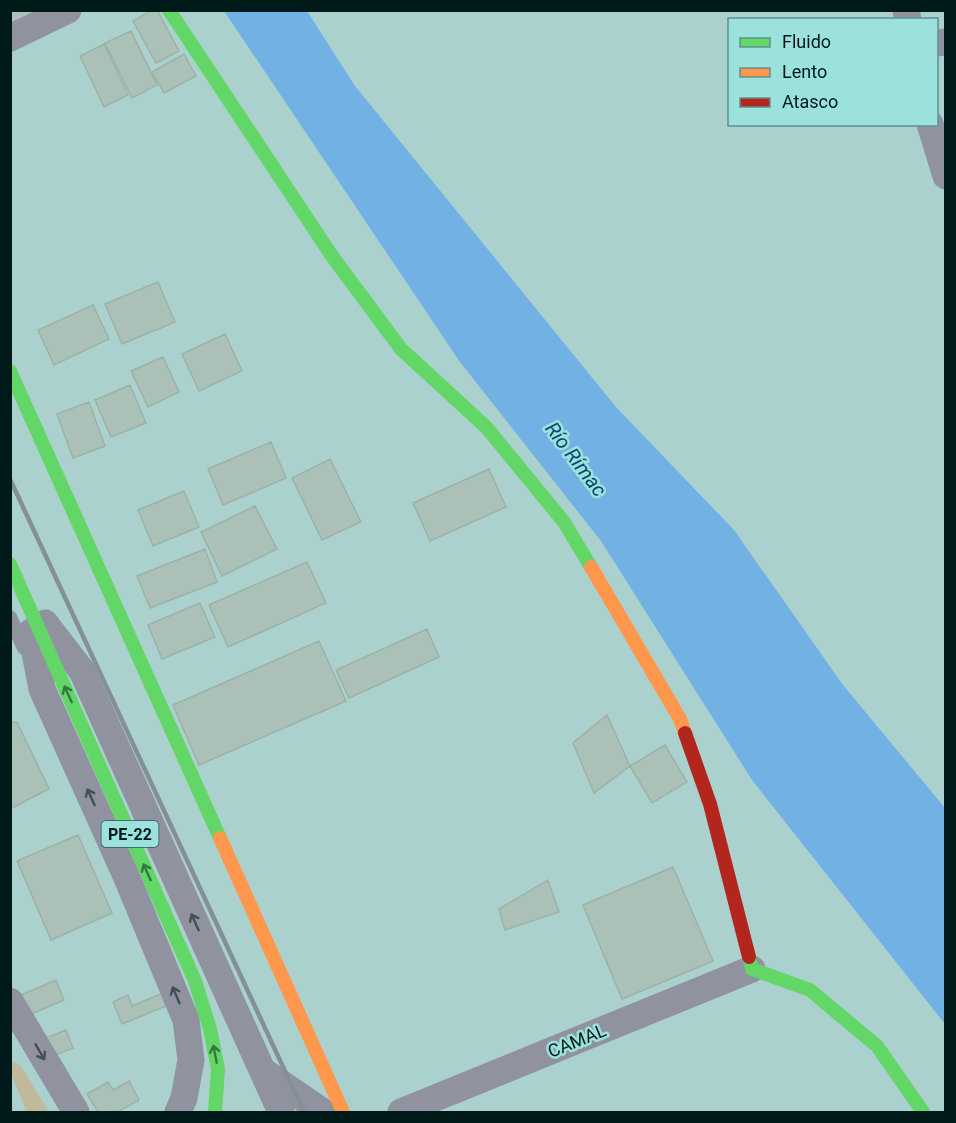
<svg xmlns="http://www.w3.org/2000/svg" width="956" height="1123" font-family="Roboto,sans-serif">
	<rect width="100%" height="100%" fill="#abd1cf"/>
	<path fill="#c0b99c" d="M15,1062L21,1066L49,1112H27L11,1074V1065Z"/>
	<path fill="#72b1e4" d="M224,11H307L355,86L616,407L734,530L843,685L945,808V1024L752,780L601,541L460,362Z"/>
	<path fill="#abc1b7" stroke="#9cb2a7" stroke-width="1.5" d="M10,10H48L10,26Z
		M152,10H157L179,51L156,63L133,21Z
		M131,31L157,85L132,98L105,43Z
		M104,44L128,95L104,107L80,56Z
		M184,54L196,76L164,93L152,72Z
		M158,282L175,322L122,344L105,304Z
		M93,305L109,339L54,365L38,330Z
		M225,334L242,371L199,391L182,354Z
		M163,357L179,392L148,407L131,371Z
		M130,385L146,423L111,437L95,400Z
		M89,402L105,446L73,458L57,414Z
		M271,442L286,478L223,505L208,469Z
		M330,459L361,522L322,540L292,478Z
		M489,469L506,507L430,541L413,503Z
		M184,491L199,527L153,546L138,510Z
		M255,506L277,549L222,576L201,532Z
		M205,549L217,582L150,608L137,576Z
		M307,562L326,603L228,647L209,605Z
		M200,603L215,637L162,659L148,625Z
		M427,629L439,657L349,698L336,670Z
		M319,641L346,701L199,765L173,705Z
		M607,715L630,766L594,793L573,743Z
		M17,722L49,789L10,809V723Z
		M665,745L687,782L652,803L630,766Z
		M78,835L112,913L51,940L17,861Z
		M673,867L713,961L622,999L583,905Z
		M548,880L559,912L505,930L499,909Z
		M56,980L64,1000L22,1018L14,998Z
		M161,994L166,1006L122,1024L113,1002L128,995L132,1006Z
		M66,1030L73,1048L48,1058L41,1040Z
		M129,1081L139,1100L118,1112H98L87,1094L108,1082L113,1090Z"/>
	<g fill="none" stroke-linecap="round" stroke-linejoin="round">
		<path stroke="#90939f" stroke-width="14" d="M10,617L24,648"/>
		<path stroke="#90939f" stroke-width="27" d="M906,10L908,20
			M10,38L68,10
			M936,43L946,42
			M930,124L946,176
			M45,623L82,671L281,1112
			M31,632L42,689L127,878L186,1020L191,1060L184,1098L178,1112
			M10,1001L76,1112
			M263,1071L323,1112
			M401,1112L752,969"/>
		<path stroke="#63d668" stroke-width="14" d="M169,10L332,256L401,349L486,427L564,522L591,567
			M10,371L220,838
			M10,564L195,981L210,1029L218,1069L215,1112
			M749,957L752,969L810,990L877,1046L923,1112"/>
		<path stroke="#ff974d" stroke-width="14" d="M591,567L680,719L685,733
			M220,838L343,1112"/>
		<path stroke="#b3261e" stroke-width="14" d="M685,733L710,804L749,957"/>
		<path stroke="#859096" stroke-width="4.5" d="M10,479L304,1112"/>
	</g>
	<defs><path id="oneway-shaft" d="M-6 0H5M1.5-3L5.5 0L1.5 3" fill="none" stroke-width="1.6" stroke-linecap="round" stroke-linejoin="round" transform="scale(1.5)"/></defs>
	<g stroke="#327840">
		<use href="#oneway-shaft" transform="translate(68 694) rotate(-114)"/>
		<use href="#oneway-shaft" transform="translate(147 872) rotate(-114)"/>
		<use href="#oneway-shaft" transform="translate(215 1054) rotate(-101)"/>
	</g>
	<g stroke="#415055">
		<use href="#oneway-shaft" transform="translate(91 797) rotate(-114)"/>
		<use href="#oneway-shaft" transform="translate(195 922) rotate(-114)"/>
		<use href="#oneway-shaft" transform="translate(176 995) rotate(-113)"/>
		<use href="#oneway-shaft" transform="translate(40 1052) rotate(60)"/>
	</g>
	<g text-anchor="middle" stroke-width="5" stroke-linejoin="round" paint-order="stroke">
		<rect fill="#9be1dc" stroke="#2e5654" stroke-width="1.5" x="101.5" y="821" width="57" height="26" rx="4.5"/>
		<g font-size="16" font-weight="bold" fill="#001a19">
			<text x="130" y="840">PE-22</text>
		</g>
		<g font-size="18" fill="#001a19" stroke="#9be1dc">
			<text transform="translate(577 1041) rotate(-22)" y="6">CAMAL</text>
		</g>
		<g font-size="20" font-style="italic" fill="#0e4473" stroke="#9be1dc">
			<text transform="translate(576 459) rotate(53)" y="7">Río Rímac</text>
		</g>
	</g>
	<rect width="956" height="1123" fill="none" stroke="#001a19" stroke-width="24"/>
	<rect x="728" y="18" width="210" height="108" fill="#9be1dc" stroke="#5d918e" stroke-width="1.5"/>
	<rect x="740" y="38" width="30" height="9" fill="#63d668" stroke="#5d918e" stroke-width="1.5"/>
	<text x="782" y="48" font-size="18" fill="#001a19">Fluido</text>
	<rect x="740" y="68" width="30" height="9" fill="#ff974d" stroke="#5d918e" stroke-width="1.5"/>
	<text x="782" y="78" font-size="18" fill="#001a19">Lento</text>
	<rect x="740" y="98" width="30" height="9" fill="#b3261e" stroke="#5d918e" stroke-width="1.5"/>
	<text x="782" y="108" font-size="18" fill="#001a19">Atasco</text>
</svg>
